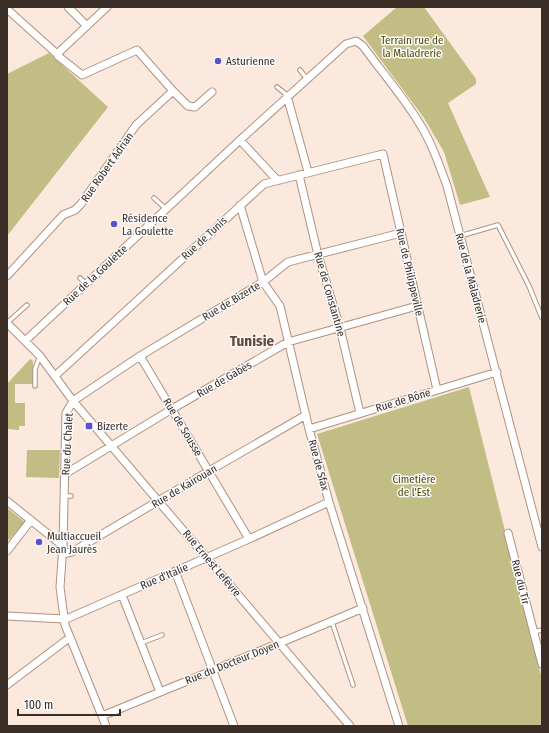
<svg xmlns="http://www.w3.org/2000/svg" width="549" height="733" font-family="'Fira Sans Condensed',sans-serif">
	<rect width="100%" height="100%" fill="#fce9de"/>
	<path fill="#c2bc85" d="M397,7H424L476,79V84L448,103L490,197L460,205L444,152L424,118L363,36Z
		M49,53L108,107L7,236V74Z
		M30,359L33,361V384H15V403H25V426H19V430L7,429V384Z
		M469,387L542,679V726H408L317,434Z
		M27,450H60L59,478L26,477Z
		M7,508L25,522L9,540L7,538Z"/>
	<g fill="none" stroke-linecap="round" stroke-linejoin="round">
		<defs>
			<path id="lane" d="M300,70L307,79
				M277,87L287,95
				M154,198L166,209
				M460,236L498,225L529,286L542,318
				M80,278L86,284
				M7,323L27,305
				M35,386V369L40,356
				M64,496H71
				M332,622L353,685
				M533,632L542,630
				M141,643L162,635"/>
			<path id="street" d="M68,7L87,26
				M7,9L57,54
				M173,91L188,106L195,107L212,92
				M287,96L308,172
				M240,140L277,180
				M299,175L318,255L340,328L360,413
				M240,205L263,282L280,306L309,429L329,502L399,726
				M7,276L63,215L75,210L81,204L136,125L173,91L137,50L82,75L58,56L57,54L107,7
				M7,323L40,356L73,401L350,726
				M25,341L240,140L346,44L356,41L363,46C381,71 402,95 418,121C431,141 439,164 447,186L542,547
				M140,356L249,539
				M55,376L264,184L383,154L437,390
				M309,429L497,372
				M65,474L172,409L288,342L417,306
				M7,501L63,546
				M508,533L542,664
				M7,551L31,520
				M62,554L72,552L209,471L306,415
				M175,571L234,726
				M122,595L160,692
				M7,616L64,619
				M64,620L249,539L329,502
				M7,685L69,638
				M102,716C189,680 276,645 363,608
				M106,726L65,625L60,587L63,546L66,413L73,401L140,356L263,282L288,262L401,233"/>
		</defs>
		<use href="#lane" stroke="#af9180" stroke-width="5.5"/>
		<use href="#street" stroke="#af9180" stroke-width="9"/>
		<use href="#lane" stroke="#fff" stroke-width="3.5"/>
		<use href="#street" stroke="#fff" stroke-width="7"/>
	</g>
	<g fill="#5853cb" stroke="#fafafa" stroke-width="1.5">
		<circle cx="218" cy="61" r="4"/>
		<circle cx="114" cy="224" r="4"/>
		<rect x="85" y="422" width="8" height="8" rx="2"/>
		<circle cx="39" cy="542" r="4"/>
	</g>
	<g text-anchor="middle" stroke-width="3" stroke-linejoin="round" paint-order="stroke">
		<g font-size="11" fill="#514900" stroke="#fafafa">
			<text x="412" y="44">Terrain rue de<tspan x="412" dy="13">la Maladrerie</tspan></text>
			<text x="414" y="483">Cimetière<tspan x="414" dy="13">de l'Est</tspan></text>
		</g>
		<g font-size="11" fill="#3b2e27" stroke="#fafafa" text-anchor="start">
			<text x="226" y="65">Asturienne</text>
			<text x="122" y="222">Résidence<tspan x="122" dy="13">La Goulette</tspan></text>
			<text x="97" y="430">Bizerte</text>
			<text x="47" y="540">Multiaccueil<tspan x="47" dy="13">Jean Jaurès</tspan></text>
		</g>
		<g font-size="11" fill="#3b2e27" stroke="#fafafa">
			<text transform="translate(107 167) rotate(-55)" y="4">Rue Robert Adrian</text>
			<text transform="translate(204 238) rotate(-43)" y="4">Rue de Tunis</text>
			<text transform="translate(410 272) rotate(77)" y="4">Rue de Philippeville</text>
			<text transform="translate(95 275) rotate(-43)" y="4">Rue de la Goulette</text>
			<text transform="translate(471 278) rotate(75)" y="4">Rue de la Maladrerie</text>
			<text transform="translate(330 294) rotate(74)" y="4">Rue de Constantine</text>
			<text transform="translate(231 301) rotate(-31)" y="4">Rue de Bizerte</text>
			<text transform="translate(224 379) rotate(-30)" y="4">Rue de Gabès</text>
			<text transform="translate(403 400) rotate(-17)" y="4">Rue de Bône</text>
			<text transform="translate(183 427) rotate(59)" y="4">Rue de Sousse</text>
			<text transform="translate(67 444) rotate(-87)" y="4">Rue du Chalet</text>
			<text transform="translate(319 465) rotate(75)" y="4">Rue de Sfax</text>
			<text transform="translate(184 486) rotate(-31)" y="4">Rue de Kairouan</text>
			<text transform="translate(212 563) rotate(50)" y="4">Rue Ernest Lefèvre</text>
			<text transform="translate(164 576) rotate(-23)" y="4">Rue d'Italie</text>
			<text transform="translate(521 582) rotate(76)" y="4">Rue du Tir</text>
			<text transform="translate(232 662) rotate(-22)" y="4">Rue du Docteur Doyen</text>
		</g>
		<g font-size="15" font-weight="bold" fill="#654a3b" stroke="#fafafa">
			<text x="252" y="346">Tunisie</text>
		</g>
	</g>
	<rect width="549" height="733" fill="none" stroke="#3b2e27" stroke-width="16"/>
	<path d="M18 709v6h102v-6" fill="none" stroke="#3b2e27" stroke-width="2"/>
	<text x="24" y="709" font-size="12" fill="#3b2e27" stroke="#fafafa" stroke-width="3" paint-order="stroke">100 m</text>
</svg>
